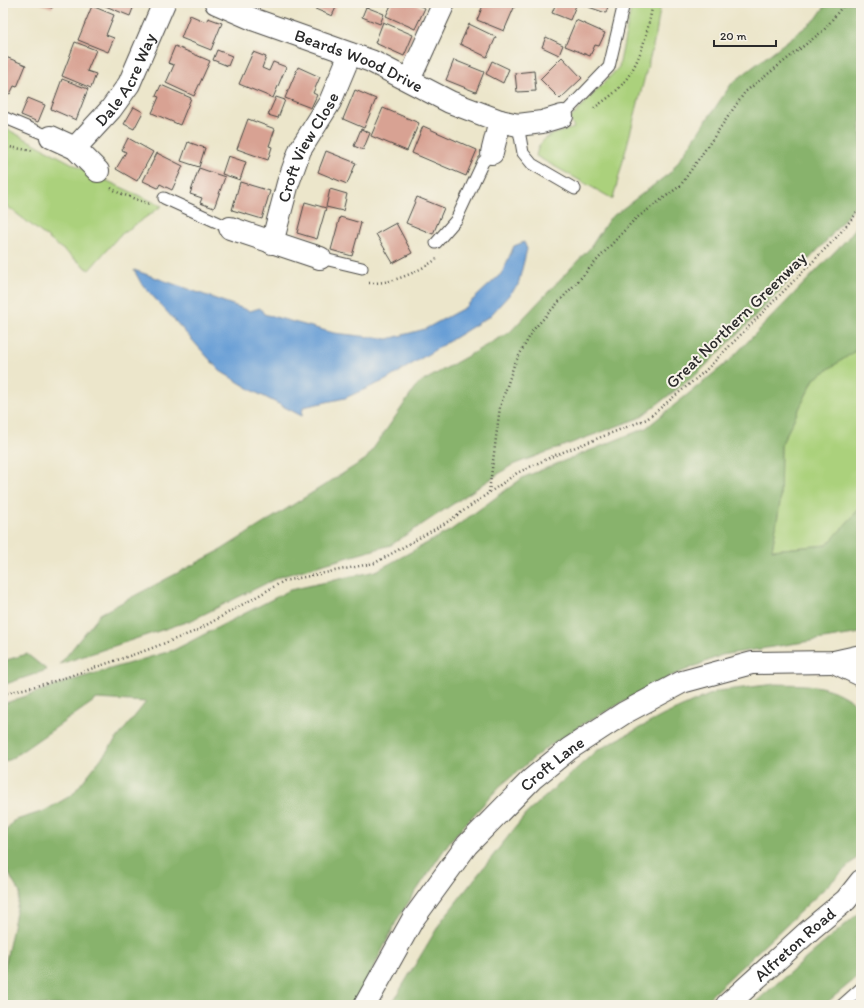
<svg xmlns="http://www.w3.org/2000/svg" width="864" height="1008" font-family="Itim,sans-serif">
	<rect width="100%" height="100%" fill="#f7f3e8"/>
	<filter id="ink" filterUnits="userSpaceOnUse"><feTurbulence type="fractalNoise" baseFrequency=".025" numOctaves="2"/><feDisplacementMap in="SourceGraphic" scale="8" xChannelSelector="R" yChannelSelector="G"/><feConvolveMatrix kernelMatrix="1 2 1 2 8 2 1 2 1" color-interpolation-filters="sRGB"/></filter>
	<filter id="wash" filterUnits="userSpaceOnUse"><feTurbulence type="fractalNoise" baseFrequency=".012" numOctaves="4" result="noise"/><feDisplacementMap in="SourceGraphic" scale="16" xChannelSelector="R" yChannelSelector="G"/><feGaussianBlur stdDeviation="0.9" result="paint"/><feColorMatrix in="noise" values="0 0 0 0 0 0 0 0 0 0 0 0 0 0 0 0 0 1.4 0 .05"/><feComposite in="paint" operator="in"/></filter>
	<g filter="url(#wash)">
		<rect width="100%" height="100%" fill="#ece6cb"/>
		<path fill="#abd17c" stroke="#6b7e54" d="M632,3H661L656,34L613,199L536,156C540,134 556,134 574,128L570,119L619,67Z
			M3,127L90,173L162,206L119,236L89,270L3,203Z
			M861,347V507L827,545L772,550L780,503L781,445L814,379Z"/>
		<path fill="#88b36c" stroke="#5a6f4c" d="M827,3H861V198L829,238L753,319L697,374L639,418L512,465L391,545L279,577L192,620L60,664L100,614L221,550L366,459L418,384L510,332L590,248L609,219L671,172L732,83L816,19Z
			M861,221V347L814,379L781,445L780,503L772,550L827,545L861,507V633L722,655L669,677L583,724L546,748L500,786L450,841L398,918L355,1005H3V975L20,893C10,878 0,859 3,840C4,834 10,826 13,821L44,811L72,795L146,702L97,699L9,760L3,762V704L63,683L174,650L290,590L376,571L451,530L524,477L646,428L729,361L847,239Z
			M27,654L47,670L3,685V661Z
			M775,684C813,685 830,683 861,708V854L701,1005H391L442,920L526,814L596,751L664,715L718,691Z
			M861,911V974L824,1005H752Z"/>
		<path fill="#699fd6" stroke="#4a6580" d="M524,242L527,249L518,285L490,316L386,380L345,398L303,407L302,416L255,392L220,371L141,283L134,270L250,311L260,308L264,314L334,333L388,339L425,329L464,308L502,273L514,246Z"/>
		<g id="blocks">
			<path fill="#d8a293" d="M39,3H54L52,8Z
				M98,3H135L130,16Z
				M301,3H338L332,16Z
				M392,3H412L425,8L415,29L386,16Z
				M484,3H516L504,31L477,20Z
				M556,3H609L606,13L577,3L570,20L552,13Z
				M92,6L114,15L106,35L114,38L108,52L78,40Z
				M366,7L384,14L380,24L362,17Z
				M190,15L206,22L208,18L222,23L211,50L181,38Z
				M576,20L605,33L599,46L595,45L590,56L565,46Z
				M383,22L413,35L404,56L375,43Z
				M469,24L496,37L487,57L460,44Z
				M546,37L563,45L559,55L542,47Z
				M75,42L96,50L87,71L96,74L91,88L62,76Z
				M175,46L210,61L194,96L166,83L174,65L168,63Z
				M217,50L232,56L228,66L213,60Z
				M253,52L266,57L262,68L269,71L273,62L286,67L273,98L239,84Z
				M3,56L26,65L17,87L14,86L10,94L3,91Z
				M562,57L582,78L560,99L540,79Z
				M454,60L484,72L476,92L446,80Z
				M492,61L509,69L503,83L486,74Z
				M298,67L320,77L313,93L317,95L311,108L285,98Z
				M534,71L536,91L517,92L515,73Z
				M62,79L88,89L76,120L51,109Z
				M161,85L191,98L180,125L152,113L159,97L156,96Z
				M355,90L376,99L364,128L343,119Z
				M276,97L285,100L278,118L268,115Z
				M28,98L45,105L38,122L21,115Z
				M134,107L143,112L134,129L124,124Z
				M383,108L419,123L407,151L371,136Z
				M248,119L275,129L269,146L272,147L268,160L237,149Z
				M423,126L477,150L466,176L412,153Z
				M361,129L370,133L363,150L354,146Z
				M128,138L153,152L137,181L116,169L126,152L122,150Z
				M188,142L205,148L199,167L181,161Z
				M326,151L356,163L347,184L318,172Z
				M157,153L183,166L172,190L160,184L158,188L143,181Z
				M228,156L246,162L240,180L222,174Z
				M199,168L225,177L214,208L200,203L202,198L190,194Z
				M240,182L270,191L262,219L232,210Z
				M330,189L347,194L343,211L326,207Z
				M417,197L444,208L433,234L406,223Z
				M305,202L326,208L317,239L297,233Z
				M340,217L361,223L352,256L331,250Z
				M396,223L412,253L393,263L376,234Z"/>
		</g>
	</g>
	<g filter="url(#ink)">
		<use href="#blocks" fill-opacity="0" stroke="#484743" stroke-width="1"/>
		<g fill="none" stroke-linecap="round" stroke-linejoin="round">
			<defs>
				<path id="service" d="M562,116L609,67L624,3
					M3,117L51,137
					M518,125L523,153L532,164L575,189
					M164,198L230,228
					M436,243L456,220L483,162L492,153
					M320,258L362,268
					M842,1005L861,988"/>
				<g id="minor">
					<path id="s1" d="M216,3L255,20L371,61L450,102L500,121L518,125L542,122L562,116"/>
					<path d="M409,80L444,3"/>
					<path d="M51,137L75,148L98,171"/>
					<path id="s2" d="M75,148L111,109L129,84L164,3"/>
					<path d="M492,153L500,121"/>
					<path d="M230,228L320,258"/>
					<path id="s3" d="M272,243L288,183L300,150L330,102L350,54"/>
				</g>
				<g id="tertiary">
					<path d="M834,662L861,675"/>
					<path id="s4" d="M365,1005L413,919L467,845L532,779L569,749L624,713L682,682L752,663L834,662L861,656"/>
				</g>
				<g id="trunk">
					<path id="s5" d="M727,1005L811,929L846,900L861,881"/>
				</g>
			</defs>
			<use href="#service" stroke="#484743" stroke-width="13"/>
			<use href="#minor" stroke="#484743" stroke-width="24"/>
			<use href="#tertiary" stroke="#484743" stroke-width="24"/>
			<use href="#trunk" stroke="#484743" stroke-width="24"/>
			<path stroke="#484743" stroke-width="2.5" stroke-dasharray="1 3" stroke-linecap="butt" d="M594,108C602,102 612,96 619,88C641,64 647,34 653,3
				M3,146L34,151
				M111,188L119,193L149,204
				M369,283C393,284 417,272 437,259
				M489,492L500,407L514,365L533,330L634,220L680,186L745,92L824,30L845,3
				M3,694L52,682L147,650L196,631L284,581L375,563L449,521L517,473L553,456L647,419L704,372L835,239L861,208"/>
			<use href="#service" stroke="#fff" stroke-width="11"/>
			<use href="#minor" stroke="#fff" stroke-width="22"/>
			<use href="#tertiary" stroke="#fff" stroke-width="22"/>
			<use href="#trunk" stroke="#fff" stroke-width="22"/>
		</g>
	</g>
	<g text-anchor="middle" stroke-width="4" stroke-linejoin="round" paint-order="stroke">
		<g font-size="17" fill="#2b2b2b" stroke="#f7f3e8">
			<text dy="6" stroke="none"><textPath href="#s1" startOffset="154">Beards Wood Drive</textPath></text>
			<text dy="6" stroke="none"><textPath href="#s2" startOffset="86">Dale Acre Way</textPath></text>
			<text dy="6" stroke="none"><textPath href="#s3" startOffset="103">Croft View Close</textPath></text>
			<text transform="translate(736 320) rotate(-44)" y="6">Great Northern Greenway</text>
			<text dy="6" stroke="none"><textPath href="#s4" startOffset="308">Croft Lane</textPath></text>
			<text dy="6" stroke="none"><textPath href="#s5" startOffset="91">Alfreton Road</textPath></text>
		</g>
	</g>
	<rect width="864" height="1008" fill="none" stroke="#f7f3e8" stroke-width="16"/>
	<path d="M714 40v6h62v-6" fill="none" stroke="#2b2b2b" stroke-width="2"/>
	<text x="720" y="40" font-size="12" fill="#2b2b2b" stroke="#f7f3e8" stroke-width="3" paint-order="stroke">20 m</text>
</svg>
